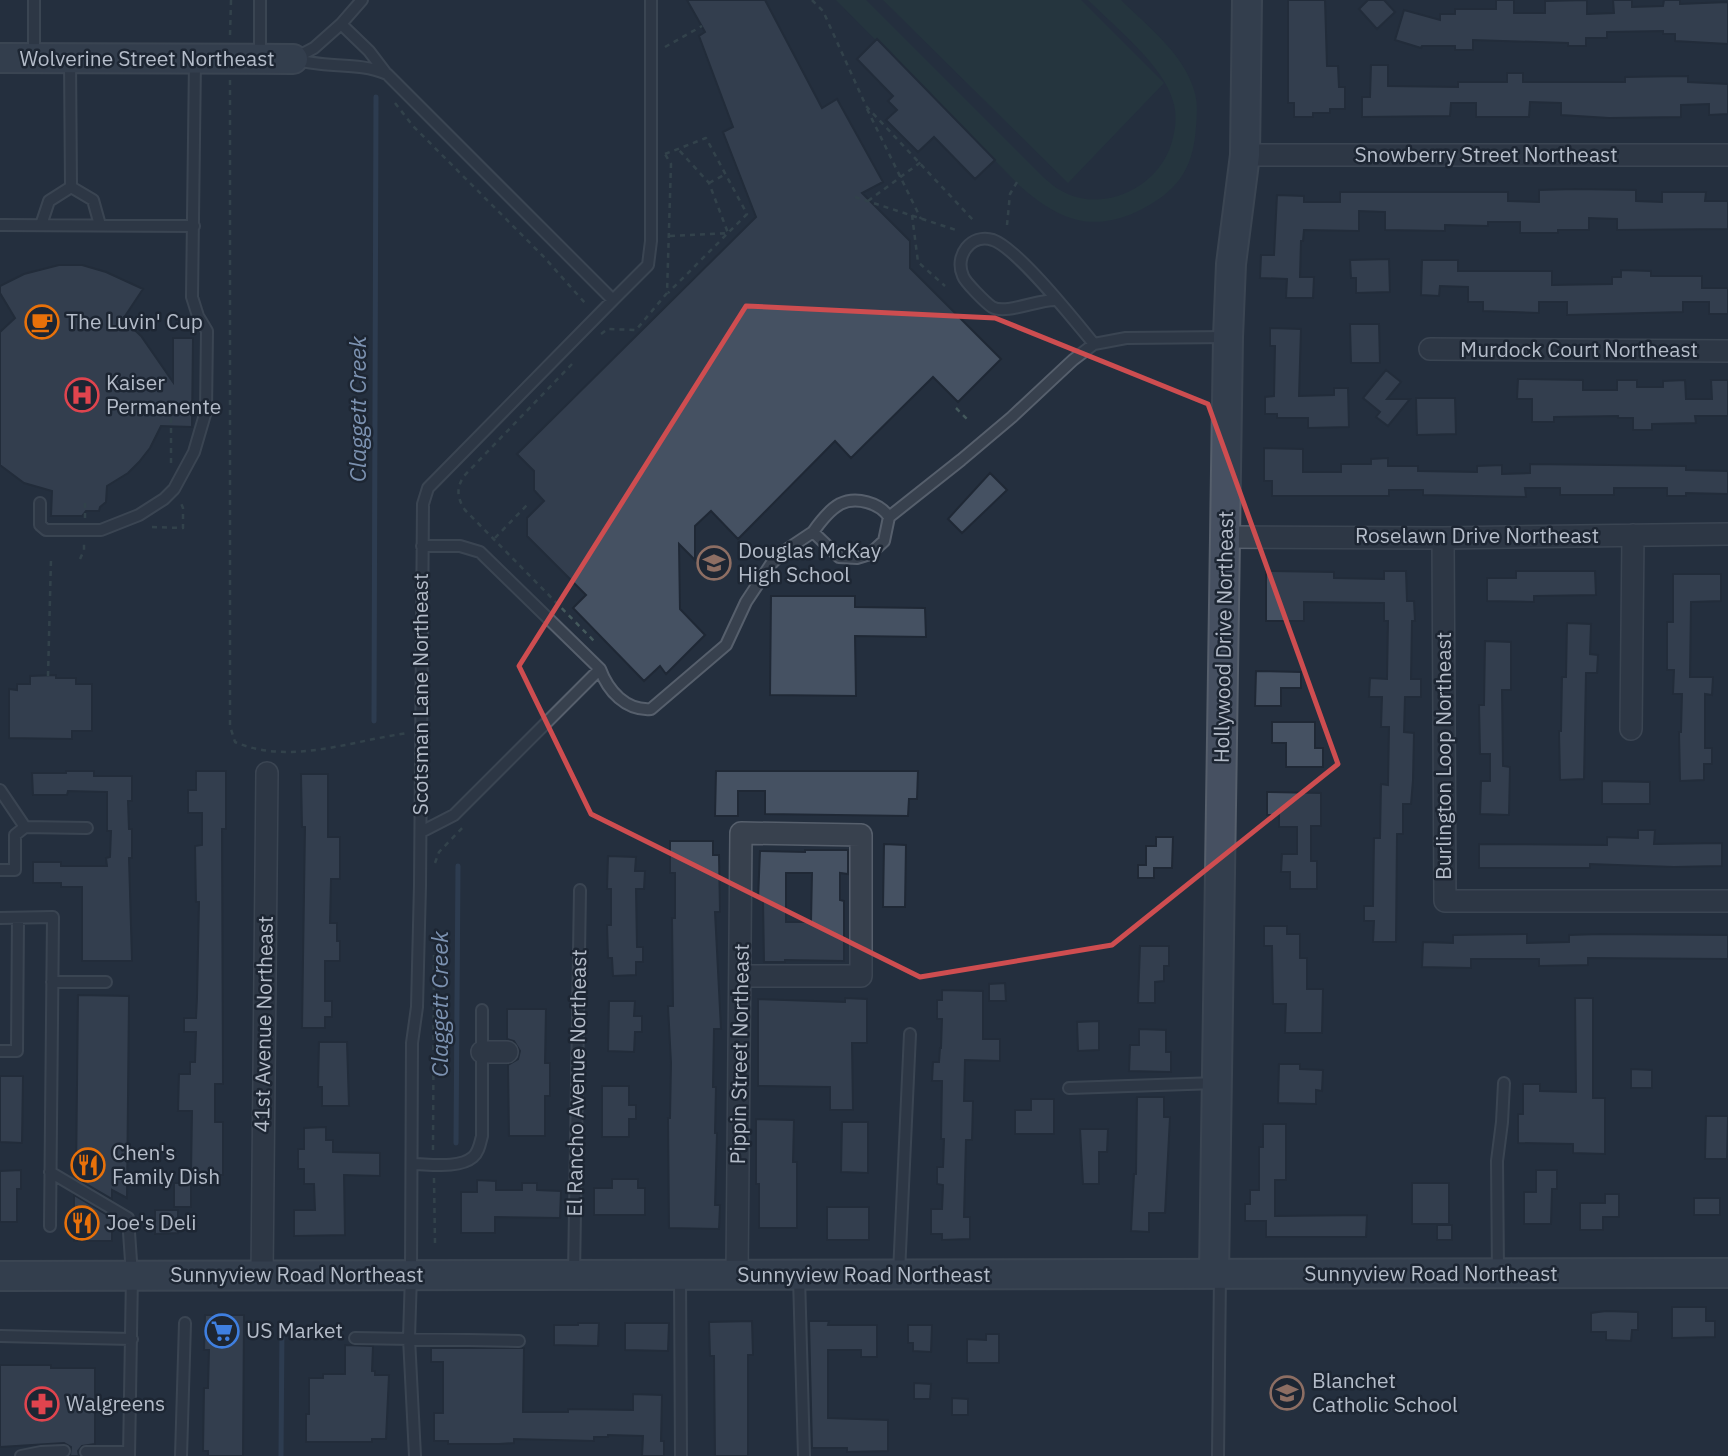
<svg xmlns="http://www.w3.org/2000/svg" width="1728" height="1456" font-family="'IBM Plex Sans',sans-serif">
	<rect width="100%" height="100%" fill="#242f3e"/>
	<path fill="#263c3f" d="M836,0H866L1043,177C1048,181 1054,187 1060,190C1100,214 1154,190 1170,148C1175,133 1178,117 1173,101C1164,66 1114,26 1088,0H1121C1147,26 1183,53 1194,90C1198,102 1197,114 1196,127C1193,171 1176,193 1136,212C1117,221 1094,225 1074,219C1053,213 1036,200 1020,186Z
		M883,0H1081L1164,83L1068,183Z"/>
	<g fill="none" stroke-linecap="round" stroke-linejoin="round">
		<path stroke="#394c67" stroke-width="5" d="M374,721L376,97
			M456,1143L458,866
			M281,1456L282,1325"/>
	</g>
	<path fill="#455162" stroke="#1f2835" stroke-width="2" fill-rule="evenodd" d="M687,0H765L822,108L837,99L883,182L862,193L910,241V268L1001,359L958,402L933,377L851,458L835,441L738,539L711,511L695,526V560L679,544L680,609L705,635L666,674L660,666L644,681L573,608L586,595L527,536V518L544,501L534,490V471L517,454L756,217L723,132L733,127L699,36L705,32Z
		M1288,0H1325L1327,66H1338L1339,87H1345V109H1330V113H1313V117H1294V103H1288Z
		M1368,0H1384L1395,12L1377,29L1359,9Z
		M1496,0H1514V13H1545V1L1587,0V14L1614,13L1613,0H1632V7L1663,6L1664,0H1680V4L1728,2V44L1675,41V34H1663V31L1607,32V38H1586V46H1568V43L1473,40V50H1455V46H1422L1421,48L1395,40L1404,10L1440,20V14H1455V9H1496Z
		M877,39L995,160L975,179L934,137L918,152L886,120L897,110L888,101L893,96L857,59Z
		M1371,65H1388V86L1458,87V82H1507V73H1523V82H1625V77L1688,76V82L1728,84V114L1709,115V104L1681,105V117L1609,118L1561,115V103L1530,102L1529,117H1476V103H1451L1450,116L1362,117V97H1370Z
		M1575,189L1636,190V201L1662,202V192H1706L1705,201H1728V229L1617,230V219L1589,218V230H1558V233H1520V222H1488V226L1445,225V231L1385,230V212L1359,211V231L1304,230L1303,241H1301L1300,277H1314L1313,298H1286L1287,279L1260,278L1261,255H1274L1277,195L1304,196V202H1340V192H1508V201L1539,202V190Z
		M1389,259L1390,292L1356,293V278H1351L1350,260Z
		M1422,260H1458V271H1552V285L1612,284V277H1621V270L1651,271V276H1702V288H1728V314H1709V302H1683V312L1567,315V302H1539V313L1483,311V302H1468V287L1440,286L1439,296L1421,295Z
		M59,265H82L106,272L143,289L123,319L141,336L173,382V338H193L192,427L161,426L150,448L139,462L128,473L107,486L106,502L100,507L99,511H86L82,516H51L52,491L24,483L0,465V332L15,318L0,293V286L24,274Z
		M1350,324H1379L1380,363H1351Z
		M1270,328L1301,329L1299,396L1334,395V388H1348L1349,427L1308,428V418H1277V414H1265V397L1274,396L1275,346H1270Z
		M1386,370L1401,382L1387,399H1410L1388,426L1376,417L1380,412L1363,398Z
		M1518,379L1583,380V390H1617V380H1637V387H1663V381L1685,380L1686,399H1712L1711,380H1728V416H1695L1696,423L1652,424V430H1633V418H1618V416L1554,417V422H1532V399H1517Z
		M1416,398H1455L1456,434L1417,435Z
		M1264,448L1303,449V472H1341V464H1371V459L1388,458V466H1418V471L1477,472V466L1502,465V474L1530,473V464L1686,466V470L1728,471V494L1686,493V496H1667V488H1614V495H1560V488H1525L1526,497L1423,495V490H1389V496H1272V481H1264Z
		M990,473L1007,490L962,533L948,519Z
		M1266,571L1334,572V578L1384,579V571H1406L1407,601H1414L1415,621H1412L1411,679H1421V697H1405L1404,732L1414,733L1413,780L1411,804H1403V834H1397L1396,942H1373L1374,921H1364V906H1373L1374,838H1380L1381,784L1388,785L1389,727H1381L1382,697H1369L1370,678L1387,679L1388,621H1384V603L1304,602V621H1266Z
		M1516,571H1595L1596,595L1534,596V602L1487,601V578H1516Z
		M1673,574H1721V601L1691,602L1690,677H1713L1712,695L1705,694V748H1712V764H1704V780L1680,781L1679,732H1681L1682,694H1673L1674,670H1667V622H1673Z
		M771,596H855V607L925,608L926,637L855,636L856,696L770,695Z
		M1567,623L1591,624L1590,654L1598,655L1597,673H1586L1584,779L1560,780L1559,731H1561L1562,677H1566Z
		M1485,641L1511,642V690H1502L1503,766L1510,767L1509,815L1480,814L1481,781H1490V754H1480L1479,705H1484Z
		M1256,671L1301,672V688H1281V706H1255Z
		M56,675V678H76V684H92V731H72V739L9,738V689L17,690V684H30V676Z
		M1272,722H1315V748H1323V767H1286V743H1272Z
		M66,771H94V776H132V801H128L129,829H132V858H129L132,961H82V887H61V883H33V862H61V866H107L106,858L110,857L111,831H107V792L68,791L67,795H33L32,773H66Z
		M196,771H226V829H222L223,1084H215V1122H223V1175H191L192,1111H178L179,1074H190V1062H195L196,1032H184V1018H196L197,998L199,902H196L195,846L202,845V813H188V790H196Z
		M716,771H918L917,799H909L908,816L765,814V791H738V816H715Z
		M301,774H328V837H340V879H331L330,923H337V941H340V961H325V1001H332V1017H325V1028H302L305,827H302Z
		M1602,781L1650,782V804H1602Z
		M1267,792L1321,793V826H1311V861H1317V889H1290V872H1281L1282,854H1297V827H1279V815H1267Z
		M1638,830H1655L1654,844L1722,843V866L1674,867L1590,864V868H1479V844L1607,845V837L1638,838Z
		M1156,837H1173L1172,868H1154V878H1138V865H1146V846H1156Z
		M670,841H713V855H719L720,912H715L721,1029H714L713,1087H716L715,1133H717L715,1205H720L719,1229L669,1228L668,1118H670L671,1063L668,1006H673L672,918H675V873H670Z
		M884,844L906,845L905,907H883Z
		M805,850H848V874L840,873V900L844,901V961L785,960V962H764L763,900H758L760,851L805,852ZM786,873H812L811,922H786Z
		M608,856L636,857L635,871H645L644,889H636L637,947H643V962H636V975L613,976L612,958H608L607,925H611V889H607Z
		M1264,926H1287V934H1300V958H1307V989H1323L1322,1033H1285L1286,1004H1273L1272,946H1264Z
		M1527,934V943L1569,942V935L1600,934L1728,935V959L1588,958V965L1539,966V959H1471V968L1422,967L1423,942L1453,943V935Z
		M1140,946H1169V966H1164V981L1155,982V1003H1138Z
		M1005,983L1006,1001H989V984Z
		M942,990L983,991V1039H1000V1061L965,1060L964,1101H973L972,1140H966L964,1217H970V1239L942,1240V1234H931V1209H942L943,1185L937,1184V1167H943L944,1139H941L942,1081H932L933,1062H939L940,1048H941L942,1019H937V1000H942Z
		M78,995L129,996L127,1198L112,1190V1199L76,1178Z
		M845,998L867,999V1043H852L853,1110H830V1087L758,1086V999L845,1002Z
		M1575,998H1593V1098H1605V1154L1573,1153V1144L1518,1143V1114H1523V1084H1540V1091L1576,1092Z
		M609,1001H635L634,1016H642V1032H635L634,1052L608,1051Z
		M507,1009H546L545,1063H550V1096H545V1136H509L508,1065L518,1059L520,1051L514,1041L507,1039Z
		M1099,1021V1050L1078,1051L1077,1022Z
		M1139,1029L1166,1030V1052H1171V1072L1129,1071L1130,1045H1139Z
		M319,1042H347L349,1106H322V1087H318Z
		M1279,1064H1300V1069L1323,1070L1322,1091L1316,1090V1104L1278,1103Z
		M1631,1069L1652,1070V1088H1631Z
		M0,1076H23L22,1143L0,1142Z
		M602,1086H629V1105H636V1119H629V1137H602Z
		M1137,1097H1164V1117H1170L1165,1213H1149V1232L1131,1231L1134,1174H1136Z
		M1031,1099H1054V1134H1015V1110H1031Z
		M1706,1116H1728L1727,1159H1705Z
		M756,1119L794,1120L793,1162H797V1228H759V1184H756Z
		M842,1122H868V1173L841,1172Z
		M1263,1124H1286V1180H1275V1216L1367,1215L1366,1237H1266V1221H1245V1204H1250V1190H1259V1147H1263Z
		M326,1127V1140H333V1152L380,1153V1176L344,1175L345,1235L294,1236V1210H315L314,1184H304V1169H298V1149H304V1128Z
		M1080,1129H1108L1107,1152H1099V1184H1083Z
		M21,1170V1189H17V1222H0V1171Z
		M1536,1170H1557V1189H1552L1551,1224H1524V1192H1536Z
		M612,1179H638V1188H645V1215H594V1188H612Z
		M477,1180L496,1181V1190H522V1183H537V1190L561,1191L560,1218L495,1217V1233H461V1192H477Z
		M174,1183H191V1207H174Z
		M1412,1183H1449V1224H1412Z
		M1605,1194H1619V1217H1603V1230H1580V1203H1605Z
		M74,1195L112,1218V1241H74Z
		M1694,1198H1720V1215H1694Z
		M827,1207H869V1240H827Z
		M155,1210H178V1233L155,1234Z
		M1437,1225H1452V1240H1437Z
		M1672,1307H1706V1321H1715V1337L1672,1338Z
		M1606,1311L1638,1312V1330H1632L1631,1341L1606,1340V1332H1591V1313Z
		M205,1315H244L243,1456H208V1451H203L204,1388H208L209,1350H204Z
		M752,1321L753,1355H748V1456H715L714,1356H710L709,1322Z
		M809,1321H829L828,1325H877V1357H861V1350H828V1418L888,1420V1451L847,1452V1448H812Z
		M578,1323H599L598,1346L554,1345V1325H578Z
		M625,1323H669L668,1351L625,1350Z
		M908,1325H932L931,1352L913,1351V1343H908Z
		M986,1334H999V1363H967V1339L986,1340Z
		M345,1345L373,1346L372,1371H375V1375H389L386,1439H372V1442H306V1414H309V1378H323V1374H345Z
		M431,1348H524L523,1412H568V1409L633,1410V1394L662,1395L661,1441H664V1456H642L643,1436L608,1435V1437H594V1441L514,1439V1443L499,1444H448V1441H434V1413H443V1362H431Z
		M0,1365H51V1368H95V1444L82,1446L78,1451L79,1456H70L71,1447L64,1443L0,1447Z
		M914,1383L931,1384L930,1399H914Z
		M952,1398L968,1399V1415H952Z"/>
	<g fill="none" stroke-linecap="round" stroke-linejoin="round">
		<defs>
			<path id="lane" d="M34,0V57
				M362,0L341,24L369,51L385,72
				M260,57V0
				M293,59L314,48L341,24
				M295,59C325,69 357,61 387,74L613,300L648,265L651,241V0
				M70,60L71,187
				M71,187L93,200L100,225
				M0,225L194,226
				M41,225L49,201L71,187
				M1056,300C1039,299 1006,315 992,307C986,303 965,282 963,276C954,256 971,233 993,240C1018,249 1075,321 1094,344
				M40,503V525L46,530H101L139,515L164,499L174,489L194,452L206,411L207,331L198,316L192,297L195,60
				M889,517C880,503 856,496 840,504C829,510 820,522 813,532L839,557L857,558L870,554L884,541L889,517L961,460L1012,417L1073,360L1094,344L1126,338L1228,337
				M600,669C608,691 626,711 651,709L726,645L746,602L771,564L783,552L813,532
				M0,790L25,827L15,835V870H0
				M25,827L87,828
				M421,832L454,815L600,669L480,552L460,546H422
				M0,918L53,917L50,1226
				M52,982H106
				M0,1051H17L18,919
				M1069,1088L1217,1083
				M412,1164C429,1164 459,1169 473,1157C479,1152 480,1143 482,1136V1010
				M50,1172L128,1218L132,1275L129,1456
				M1498,1272L1497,1161L1502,1122L1504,1083
				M899,1273L910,1034
				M574,1275L580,890
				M680,1277L681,1456
				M799,1277L804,1456
				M0,1336L132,1339
				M355,1338L519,1341
				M86,1452H129
				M21,1456L41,1452L64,1451
				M181,1456L185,1323
				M415,1456L409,1338L411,1275L412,1043L417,1007L420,885L423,504L428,488L613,300
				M1218,1456L1220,1274"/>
			<path id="street" d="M1245,155H1728
				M1430,349L1728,351
				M1225,537L1443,538L1728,534
				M1443,538L1445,901H1728
				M1631,729L1633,535
				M482,1052H507
				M737,1275L741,833L861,835V976H741
				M262,1276L267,773"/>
			<path id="secondary" d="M0,58L293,59
				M1214,1274L1228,337L1231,264L1245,155L1247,0
				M0,1276L1728,1273"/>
		</defs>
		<use href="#lane" stroke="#565f6c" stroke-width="14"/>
		<use href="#street" stroke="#565f6c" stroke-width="24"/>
		<use href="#secondary" stroke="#565f6c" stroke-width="32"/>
		<path stroke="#44595c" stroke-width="2.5" stroke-dasharray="5 5" stroke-linecap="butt" d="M812,0L823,11L866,106L973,220
			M230,35L231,0
			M665,47L702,26
			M230,80V726L235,742C291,766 352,740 409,733
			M395,103L413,126L543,256L585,303
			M867,109L921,219
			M665,154L706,138L747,214L668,293
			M709,183L724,175
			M855,197L956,230
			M868,201L921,162
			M912,215L918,262L945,286
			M1007,225L1010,194L1017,182
			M670,236L728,233L709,183L678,149
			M601,334L608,329L636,330L667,293L671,164L665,154
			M572,364L464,476C456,488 457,498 465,510L595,642
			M171,408V464
			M956,408L967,419
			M85,503V518
			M152,527L183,528V508L180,501
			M495,538L529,503
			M80,559L84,550V542
			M48,676L51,559
			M435,863L439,852L465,825
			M433,1150L434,950
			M434,1178L435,1244"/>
		<use href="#lane" stroke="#38414e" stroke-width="10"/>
		<use href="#street" stroke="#38414e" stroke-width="21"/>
		<use href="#secondary" stroke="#465061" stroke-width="28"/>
	</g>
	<path d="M0 0H1728V1456H0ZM746,306L995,318L1208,404L1338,764L1112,945L920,977L591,814L519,666Z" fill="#242f3e" fill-opacity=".55" fill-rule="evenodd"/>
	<path fill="none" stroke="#ce4d50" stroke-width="5" stroke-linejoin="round" d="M746,306L995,318L1208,404L1338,764L1112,945L920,977L591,814L519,666Z"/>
	<defs>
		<symbol id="cafe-ring" viewBox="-11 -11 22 22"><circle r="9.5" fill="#1d2633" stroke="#e8710a" stroke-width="1.5"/><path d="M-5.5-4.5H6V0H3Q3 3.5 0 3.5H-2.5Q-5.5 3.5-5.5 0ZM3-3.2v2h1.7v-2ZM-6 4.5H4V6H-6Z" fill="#e8710a"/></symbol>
		<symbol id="hospital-ring" viewBox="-11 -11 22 22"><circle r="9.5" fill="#1d2633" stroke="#e0444e" stroke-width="1.5"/><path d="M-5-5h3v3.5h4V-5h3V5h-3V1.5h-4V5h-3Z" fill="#e0444e"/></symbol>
		<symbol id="school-ring" viewBox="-11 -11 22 22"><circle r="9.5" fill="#1d2633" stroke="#8d6e63" stroke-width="1.5"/><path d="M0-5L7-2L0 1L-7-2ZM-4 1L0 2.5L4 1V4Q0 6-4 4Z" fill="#8d6e63"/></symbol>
		<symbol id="restaurant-ring" viewBox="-11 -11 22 22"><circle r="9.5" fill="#1d2633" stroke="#e8710a" stroke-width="1.5"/><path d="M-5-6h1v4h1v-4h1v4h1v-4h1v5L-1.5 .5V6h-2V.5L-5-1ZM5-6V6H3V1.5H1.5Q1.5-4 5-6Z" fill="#e8710a"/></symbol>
		<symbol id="supermarket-ring" viewBox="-11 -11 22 22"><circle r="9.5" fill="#1d2633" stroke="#3f7fe0" stroke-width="1.5"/><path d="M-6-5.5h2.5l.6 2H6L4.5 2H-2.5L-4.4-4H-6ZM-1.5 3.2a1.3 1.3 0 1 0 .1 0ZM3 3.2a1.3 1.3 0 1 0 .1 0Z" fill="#3f7fe0"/></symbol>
		<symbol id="pharmacy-ring" viewBox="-11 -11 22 22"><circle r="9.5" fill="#1d2633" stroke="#e0444e" stroke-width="1.5"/><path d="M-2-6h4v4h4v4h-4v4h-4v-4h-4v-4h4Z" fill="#e0444e"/></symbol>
	</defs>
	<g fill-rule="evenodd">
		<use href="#cafe-ring" x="23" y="303" width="38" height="38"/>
		<use href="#hospital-ring" x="63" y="376" width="38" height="38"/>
		<use href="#school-ring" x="695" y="544" width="38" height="38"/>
		<use href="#restaurant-ring" x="69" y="1146" width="38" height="38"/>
		<use href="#restaurant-ring" x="63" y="1204" width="38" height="38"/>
		<use href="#supermarket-ring" x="203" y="1312" width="38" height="38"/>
		<use href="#school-ring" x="1268" y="1374" width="38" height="38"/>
		<use href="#pharmacy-ring" x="23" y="1385" width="38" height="38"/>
	</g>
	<g text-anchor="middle" stroke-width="5" stroke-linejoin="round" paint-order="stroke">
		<g font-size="21" fill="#b4bcc9" stroke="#1d2633">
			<text x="147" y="66">Wolverine Street Northeast</text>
			<text x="1486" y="162">Snowberry Street Northeast</text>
			<text x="1579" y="357">Murdock Court Northeast</text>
			<text x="1477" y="543">Roselawn Drive Northeast</text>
			<text transform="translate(1224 637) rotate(-89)" y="7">Hollywood Drive Northeast</text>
			<text transform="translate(421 694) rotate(-90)" y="7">Scotsman Lane Northeast</text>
			<text transform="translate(1444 756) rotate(-90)" y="7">Burlington Loop Northeast</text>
			<text transform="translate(264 1024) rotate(-89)" y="7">41st Avenue Northeast</text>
			<text transform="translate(740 1054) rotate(-89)" y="7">Pippin Street Northeast</text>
			<text transform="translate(577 1083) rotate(-89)" y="7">El Rancho Avenue Northeast</text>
			<text x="1431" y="1281">Sunnyview Road Northeast</text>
			<text x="297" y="1282">Sunnyview Road Northeast</text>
			<text x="864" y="1282">Sunnyview Road Northeast</text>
		</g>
		<g font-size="21" fill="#b4bcc9" stroke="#1d2633" text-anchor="start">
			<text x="66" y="329">The Luvin' Cup</text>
			<text x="106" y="390">Kaiser<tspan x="106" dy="24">Permanente</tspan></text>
			<text x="738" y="558">Douglas McKay<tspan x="738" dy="24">High School</tspan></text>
			<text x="112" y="1160">Chen's<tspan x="112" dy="24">Family Dish</tspan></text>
			<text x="106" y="1230">Joe's Deli</text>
			<text x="246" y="1338">US Market</text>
			<text x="1312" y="1388">Blanchet<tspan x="1312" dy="24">Catholic School</tspan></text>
			<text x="66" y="1411">Walgreens</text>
		</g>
		<g font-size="23" font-style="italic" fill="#7c92b1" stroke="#1d2633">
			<text transform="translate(358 409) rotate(-90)" y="8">Claggett Creek</text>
			<text transform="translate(440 1004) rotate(-90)" y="8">Claggett Creek</text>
		</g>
	</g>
</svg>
